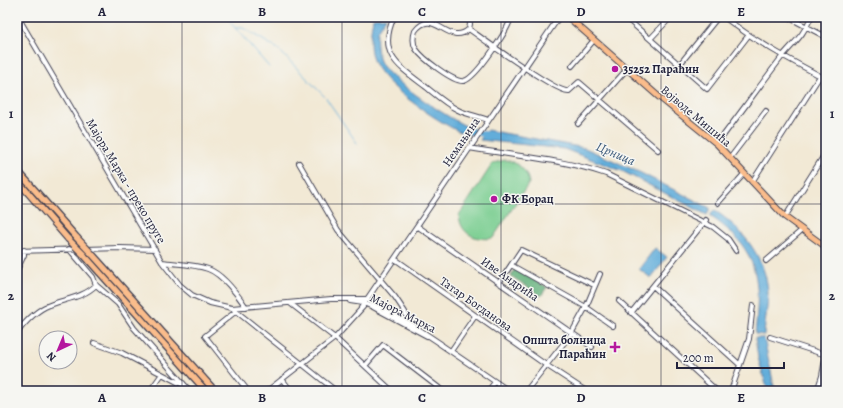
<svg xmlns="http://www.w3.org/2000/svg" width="843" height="408" font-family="Alegreya,serif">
	<rect width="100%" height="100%" fill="#f6f6f2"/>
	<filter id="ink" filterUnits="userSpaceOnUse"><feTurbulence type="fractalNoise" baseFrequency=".025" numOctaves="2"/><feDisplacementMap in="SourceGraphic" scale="8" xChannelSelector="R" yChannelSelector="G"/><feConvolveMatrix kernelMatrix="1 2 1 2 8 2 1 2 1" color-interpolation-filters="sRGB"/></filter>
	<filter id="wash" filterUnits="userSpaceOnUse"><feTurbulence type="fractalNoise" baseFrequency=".012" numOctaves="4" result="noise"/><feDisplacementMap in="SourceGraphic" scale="16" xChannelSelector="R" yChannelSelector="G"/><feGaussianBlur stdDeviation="0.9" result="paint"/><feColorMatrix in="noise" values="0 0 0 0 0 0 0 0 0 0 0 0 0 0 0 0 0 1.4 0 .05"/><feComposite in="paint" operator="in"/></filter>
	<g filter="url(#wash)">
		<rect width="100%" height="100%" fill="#f2e9d5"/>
		<path fill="#7ace91" stroke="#4e7866" d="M505,160C518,162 527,170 529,183L493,238C476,241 460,234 459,215L493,163Z"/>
		<path fill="#63b17b" stroke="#426a5b" d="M515,269L547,287L541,296L511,276Z"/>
		<path fill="#62adda" stroke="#42688a" d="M386,17C384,22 378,28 377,33C376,40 377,56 381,63C388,79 458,125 475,130L471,135C468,134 463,134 460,132C437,121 378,83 372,57C368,43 371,31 373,18Z
			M487,130L585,148L641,173L710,208L707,215L622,171L564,149L480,140Z
			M714,210C742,228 766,258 768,292C768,306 765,321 764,335L755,334C761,279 759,249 710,216Z
			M655,248L667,257L651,278L639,269Z
			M755,338H764L775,391H768L758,358Z"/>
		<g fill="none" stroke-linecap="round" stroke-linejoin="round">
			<path stroke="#62adda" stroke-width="1" d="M230,22L269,67
				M235,28H243L278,49L326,98L357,143"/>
			<path stroke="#62adda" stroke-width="6" d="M466,130L492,136"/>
		</g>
	</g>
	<g filter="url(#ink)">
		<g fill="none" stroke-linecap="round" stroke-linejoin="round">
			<defs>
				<path id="minor" d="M18,17L162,262L180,285L192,295L210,303L232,308L331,299H366L408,322L441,344
					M394,17C377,54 398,66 426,87C436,95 446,104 458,110C468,115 478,116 488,120
					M469,17L470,24L469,29
					M625,17L707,89L748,36
					M724,17C756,42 790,60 826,79
					M788,17L826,37
					M469,29C483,39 558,94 569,91L579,82L658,150
					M469,29C448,48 434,6 415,31C413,37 413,44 416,49C422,58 454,83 464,81C476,78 509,29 511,17
					M651,38L671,17
					M680,64L718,17
					M572,66L594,40
					M578,124L627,69
					M717,144C738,116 759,87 781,58C793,43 803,37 811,17
					M469,148C515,156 562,159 606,174L713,227L728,239L736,251
					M730,158L766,111
					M299,163L338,230L395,297L405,312L408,322
					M752,182L820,76
					M718,203L744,174
					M785,217L826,152
					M417,226L592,347
					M69,249L93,277L96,285L118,304L134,328L190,391
					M17,251L120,248L155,249
					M395,259L546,365L586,391
					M766,261L802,230
					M162,262C177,264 194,264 208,269C222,274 238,295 246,307
					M511,265L586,307L613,326
					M17,270L24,255V250
					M499,283L521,250L594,285
					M653,286L739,364
					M350,301L363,303L373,307L427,336
					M619,301L717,391
					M291,304L335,338L392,391
					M232,308L336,391
					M361,308L559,17
					M235,312L205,336L248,391
					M631,313L706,220
					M826,330V334
					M17,333C23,324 35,312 45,307C62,299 82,299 96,285
					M770,337L826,355
					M94,343L122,353L183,385
					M440,344L509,391
					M451,351L475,316
					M365,366L383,345L443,391
					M282,379L291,391
					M150,391L162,374
					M267,391L335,338L363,307
					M488,391L495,382
					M526,391L571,334L586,307L600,274
					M731,391L749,339L753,305
					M817,391L822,376L826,353"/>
				<path id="major" d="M568,17L659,97L717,144L785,217L826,247"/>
				<path id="highway" d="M17,170L77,238
					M17,180L68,239
					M92,254L215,391
					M84,255L206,391"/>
			</defs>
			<use href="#minor" stroke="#414052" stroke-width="6"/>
			<use href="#major" stroke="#414052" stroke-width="7"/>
			<use href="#highway" stroke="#414052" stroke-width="8"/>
			<use href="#minor" stroke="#fff" stroke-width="4"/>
			<use href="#major" stroke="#fabc8b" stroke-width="5"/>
			<use href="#highway" stroke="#fabc8b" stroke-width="5.5"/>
			<defs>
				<path id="highway-bridge" d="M77,238L92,254
					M68,239L84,255"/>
			</defs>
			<use href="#highway-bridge" stroke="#414052" stroke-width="8" stroke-linecap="butt"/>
			<use href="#highway-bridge" stroke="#fabc8b" stroke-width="5.5"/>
		</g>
	</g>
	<path fill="none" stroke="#22223b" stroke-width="1" stroke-opacity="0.55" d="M182,17V391M342,17V391M501,17V391M661,17V391M17,204H826"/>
	<g fill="#b5179e" stroke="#f6f6f2" stroke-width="1.5">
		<circle cx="615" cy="69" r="4"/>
		<circle cx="494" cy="199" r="4"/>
		<path d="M613 341h4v4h4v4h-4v4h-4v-4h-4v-4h4z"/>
	</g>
	<g text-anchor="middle" stroke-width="3" stroke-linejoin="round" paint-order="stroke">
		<g font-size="12" font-weight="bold" fill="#22223b" stroke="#f6f6f2" text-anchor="start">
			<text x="623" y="73">35252 Параћин</text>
			<text x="502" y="203">ФК Борац</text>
			<text x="606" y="344" text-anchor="end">Општа болница<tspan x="606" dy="14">Параћин</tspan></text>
		</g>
		<g font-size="12" fill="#22223b" stroke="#f6f6f2">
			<text transform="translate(696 116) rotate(40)" y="4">Војводе Мишића</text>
			<text transform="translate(461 142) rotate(-56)" y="4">Немањина</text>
			<text transform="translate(126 181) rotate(59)" y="4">Мајора Марка - преко пруге</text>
			<text transform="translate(510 279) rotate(35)" y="4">Иве Андрића</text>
			<text transform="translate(476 304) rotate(35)" y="4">Татар Богданова</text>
			<text transform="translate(403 313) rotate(27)" y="4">Мајора Марка</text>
		</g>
		<g font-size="13" font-style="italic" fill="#3c5a7b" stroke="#f6f6f2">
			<text transform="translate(616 153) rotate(23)" y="5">Црница</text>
		</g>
	</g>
	<rect width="843" height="408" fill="none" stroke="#f6f6f2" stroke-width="44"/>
	<g transform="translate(58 350) rotate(224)"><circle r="19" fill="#f6f6f2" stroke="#a1a1a9"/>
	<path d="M0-3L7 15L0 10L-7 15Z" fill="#b5179e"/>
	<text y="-6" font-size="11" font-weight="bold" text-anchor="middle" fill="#22223b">N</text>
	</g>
	<path d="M677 362v6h107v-6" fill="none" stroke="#22223b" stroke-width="2"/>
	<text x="683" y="362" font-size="12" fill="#22223b" stroke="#f6f6f2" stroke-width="3" paint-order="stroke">200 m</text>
	<rect x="22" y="22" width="799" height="364" fill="none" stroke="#22223b" stroke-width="1.5"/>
	<g font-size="13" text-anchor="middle" font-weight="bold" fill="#22223b">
		<text x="102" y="16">A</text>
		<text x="262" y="16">B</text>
		<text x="422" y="16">C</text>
		<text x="581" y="16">D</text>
		<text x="741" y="16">E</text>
		<text x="11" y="118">1</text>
		<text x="832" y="118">1</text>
		<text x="11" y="300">2</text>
		<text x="832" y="300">2</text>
		<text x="102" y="402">A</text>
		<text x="262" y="402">B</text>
		<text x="422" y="402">C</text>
		<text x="581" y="402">D</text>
		<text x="741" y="402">E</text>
	</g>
</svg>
